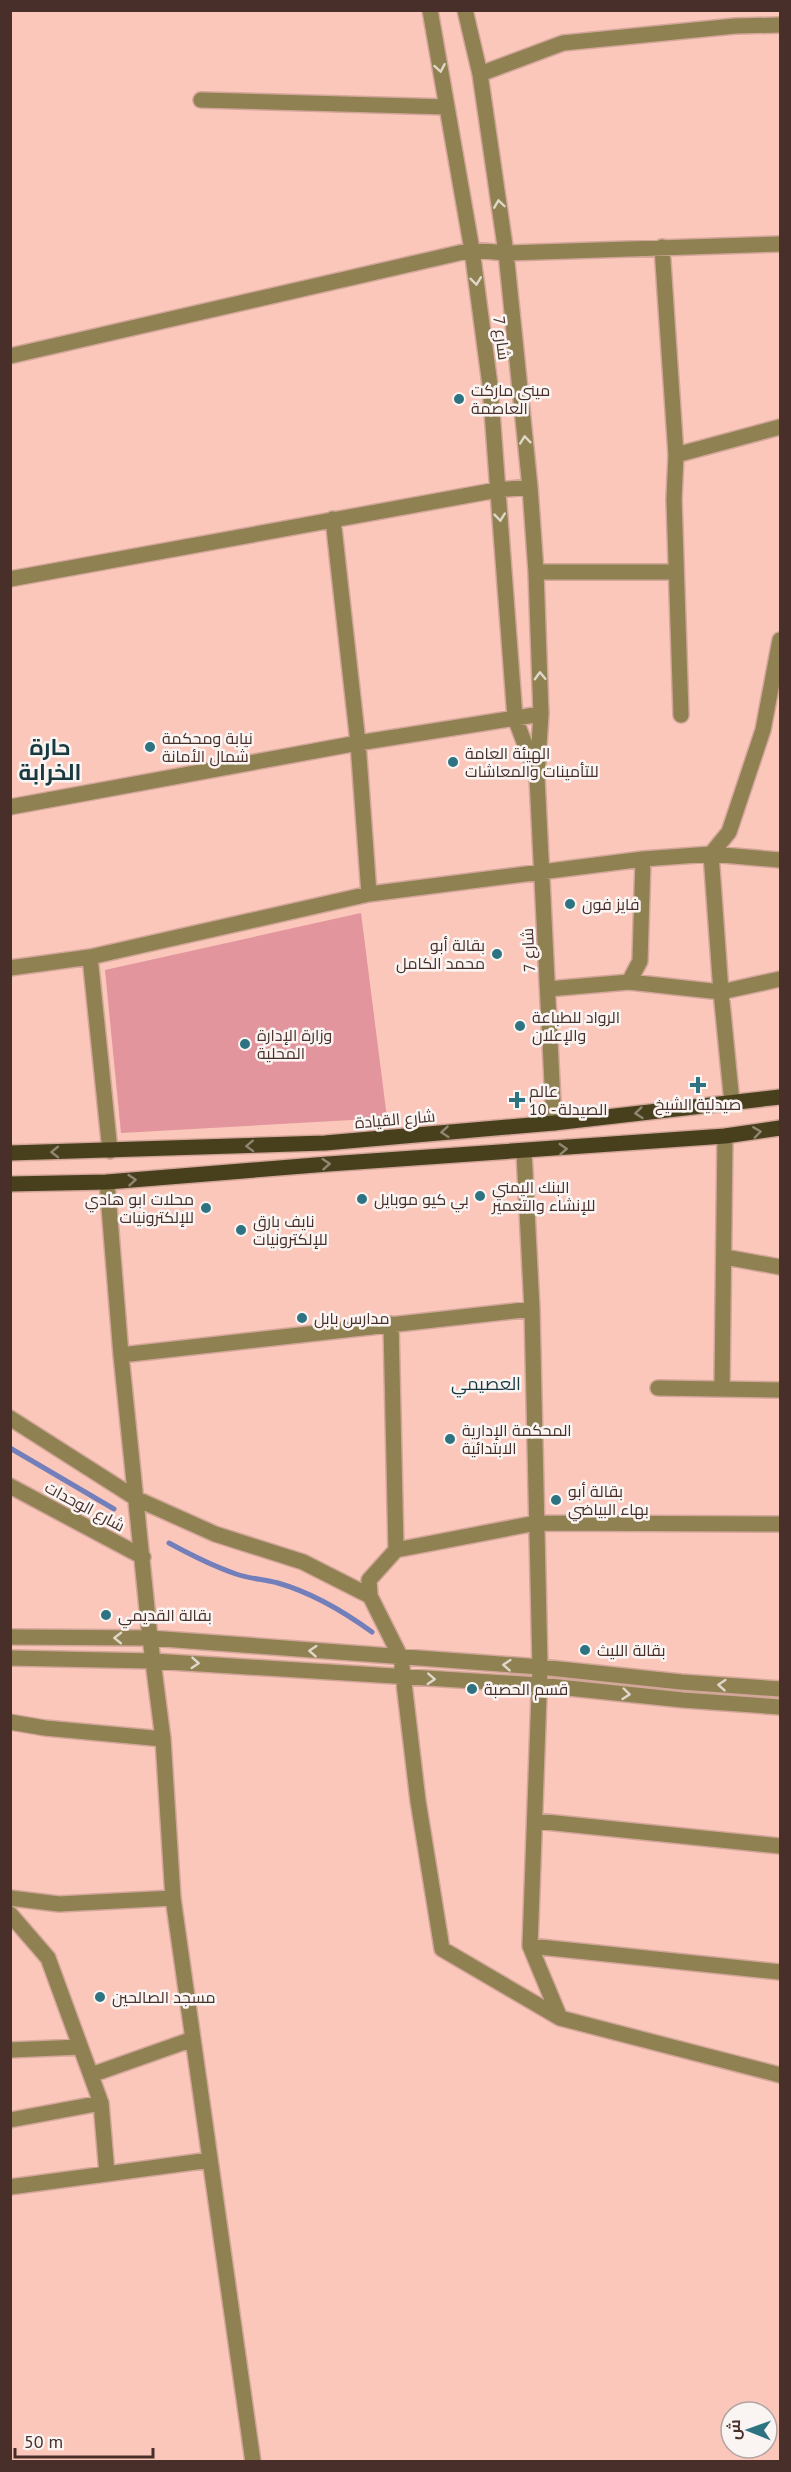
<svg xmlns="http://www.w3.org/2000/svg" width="791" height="2472" font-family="'PT Sans',Cairo,sans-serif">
	<rect width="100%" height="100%" fill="#fac7ba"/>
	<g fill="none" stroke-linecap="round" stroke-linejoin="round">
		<path stroke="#727fbb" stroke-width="5" d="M10,1448L114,1509
			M169,1543C191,1555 213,1566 236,1574C250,1579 264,1579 278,1583C313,1593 343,1611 372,1632"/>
	</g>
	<path fill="#e2959c" d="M361,913L387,1118L121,1133L105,970Z"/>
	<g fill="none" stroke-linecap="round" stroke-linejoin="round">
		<defs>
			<path id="minor" d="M430,10L472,250L490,385L515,718L535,771
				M465,10L480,74L506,253L530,487L536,572L541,714L537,777L554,1123
				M480,74L563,43L735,26L780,25
				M201,100L447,107
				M662,247L676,455L674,499L681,715
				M10,356L472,250L506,253L780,244
				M676,455L780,427
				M333,519L358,743L369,894
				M536,572H676
				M10,579L497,490L530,487
				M10,807L358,743L541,714
				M90,957L369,894L643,859L711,854L780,860
				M10,968L90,957L110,1151
				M629,982L721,992L780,979
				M548,989L629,982L640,961L643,859
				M732,1103L721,992L711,854L729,832L763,730L780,640
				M524,1152L532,1309L540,1667L530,1946L560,2018
				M107,1182L121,1355L150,1638L163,1739L173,1898L253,2462
				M725,1257L780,1267
				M391,1324L396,1550
				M121,1355L532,1309
				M658,1388L780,1390
				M722,1388L725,1136
				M10,1418L137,1499L215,1534L303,1562L370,1596L401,1658L418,1801L442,1949L560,2018L780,2075
				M10,1486L143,1557
				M370,1596L369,1580L396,1550L536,1523L780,1524
				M10,1637L150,1638L540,1667L681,1682L780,1689
				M10,1658L153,1661L539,1685L683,1700L780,1707
				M10,1722L45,1728L163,1739
				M536,1821L780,1846
				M10,1898L59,1904L173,1898
				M10,1914L48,1958L101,2103L107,2174
				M530,1946L780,1972
				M10,2050L80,2047
				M91,2075L193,2039
				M10,2120L101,2103
				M10,2187L210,2160"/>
			<path id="major" d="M10,1153L325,1143L554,1123L780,1097
				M10,1184L107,1182L328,1164L725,1136L780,1128"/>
		</defs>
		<use href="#minor" stroke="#d3a69a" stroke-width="18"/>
		<use href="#major" stroke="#d3a69a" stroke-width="18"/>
		<use href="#minor" stroke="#8f8151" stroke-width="15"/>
		<use href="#major" stroke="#483f1d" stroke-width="15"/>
	</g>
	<defs><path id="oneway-chevron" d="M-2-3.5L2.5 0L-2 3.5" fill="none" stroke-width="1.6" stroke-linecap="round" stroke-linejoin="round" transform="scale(1.5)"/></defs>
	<g stroke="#dfd7ca">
		<use href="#oneway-chevron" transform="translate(440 68) rotate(80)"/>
		<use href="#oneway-chevron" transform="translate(499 204) rotate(-98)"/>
		<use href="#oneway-chevron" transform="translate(476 281) rotate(83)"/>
		<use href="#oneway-chevron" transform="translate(525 440) rotate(-96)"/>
		<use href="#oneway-chevron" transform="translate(500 517) rotate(84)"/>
		<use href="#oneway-chevron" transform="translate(540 676) rotate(-92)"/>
		<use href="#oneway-chevron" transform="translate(118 1638) rotate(-179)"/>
		<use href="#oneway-chevron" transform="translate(313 1651) rotate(-176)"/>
		<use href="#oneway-chevron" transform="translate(195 1663) rotate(4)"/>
		<use href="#oneway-chevron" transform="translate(507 1665) rotate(-176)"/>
		<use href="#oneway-chevron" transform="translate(431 1679) rotate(3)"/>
		<use href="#oneway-chevron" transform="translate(722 1685) rotate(-176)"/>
		<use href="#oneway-chevron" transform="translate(626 1694) rotate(6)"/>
	</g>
	<g stroke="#8f8772">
		<use href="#oneway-chevron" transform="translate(639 1113) rotate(174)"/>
		<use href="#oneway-chevron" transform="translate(445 1132) rotate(175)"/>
		<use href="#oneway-chevron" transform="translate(757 1132) rotate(-8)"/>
		<use href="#oneway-chevron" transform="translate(250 1146) rotate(178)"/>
		<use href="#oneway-chevron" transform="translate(563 1149) rotate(-4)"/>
		<use href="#oneway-chevron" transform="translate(55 1152) rotate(179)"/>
		<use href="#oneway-chevron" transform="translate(326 1164) rotate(-4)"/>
		<use href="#oneway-chevron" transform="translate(132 1180) rotate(-5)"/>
	</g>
	<g fill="#2e7382" stroke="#faf4f2" stroke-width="2">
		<circle cx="459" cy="399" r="6"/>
		<circle cx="150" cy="747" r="6"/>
		<circle cx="453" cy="762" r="6"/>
		<circle cx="570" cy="904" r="6"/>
		<circle cx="497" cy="954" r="6"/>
		<circle cx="520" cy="1026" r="6"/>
		<circle cx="245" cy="1044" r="6"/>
		<path d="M695 1076h6v6h6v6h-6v6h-6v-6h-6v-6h6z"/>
		<path d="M514 1091h6v6h6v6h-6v6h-6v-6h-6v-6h6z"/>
		<circle cx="480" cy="1196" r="6"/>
		<circle cx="362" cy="1199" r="6"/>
		<circle cx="206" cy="1208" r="6"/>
		<circle cx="241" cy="1230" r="6"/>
		<circle cx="302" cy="1318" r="6"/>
		<circle cx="450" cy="1439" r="6"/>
		<circle cx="556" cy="1500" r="6"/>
		<circle cx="106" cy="1615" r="6"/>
		<circle cx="585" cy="1650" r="6"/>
		<circle cx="472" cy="1689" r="6"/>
		<circle cx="100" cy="1997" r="6"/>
	</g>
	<g text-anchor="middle" stroke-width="5" stroke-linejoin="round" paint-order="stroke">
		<g font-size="16" fill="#482f29" stroke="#faf4f2">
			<text transform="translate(502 338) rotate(83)" y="6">شارع 7</text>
			<text transform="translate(528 950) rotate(-93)" y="6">شارع 7</text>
			<text transform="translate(395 1119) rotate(-5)" y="6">شارع القيادة</text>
			<text transform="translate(85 1506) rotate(28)" y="6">شارع الوحدات</text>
		</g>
		<g font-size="16" fill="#482f29" stroke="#faf4f2" text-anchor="start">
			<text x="471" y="396">ميني ماركت<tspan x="471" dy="18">العاصمة</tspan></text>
			<text x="162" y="744">نيابة ومحكمة<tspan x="162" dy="18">شمال الأمانة</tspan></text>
			<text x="465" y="759">الهيئة العامة<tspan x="465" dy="18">للتأمينات والمعاشات</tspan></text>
			<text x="582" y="910">فايز فون</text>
			<text x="485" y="951" text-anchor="end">بقالة أبو<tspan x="485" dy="18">محمد الكامل</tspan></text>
			<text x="532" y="1023">الرواد للطباعة<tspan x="532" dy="18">والإعلان</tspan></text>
			<text x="257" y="1041">وزارة الإدارة<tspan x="257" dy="18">المحلية</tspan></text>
			<text x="529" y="1097">عالم<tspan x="529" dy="18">الصيدلة - 10</tspan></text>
			<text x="698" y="1110" text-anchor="middle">صيدلية الشيخ</text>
			<text x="492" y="1193">البنك اليمني<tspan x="492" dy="18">للإنشاء والتعمير</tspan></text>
			<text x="194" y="1205" text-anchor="end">محلات ابو هادي<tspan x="194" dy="18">للإلكترونيات</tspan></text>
			<text x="374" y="1205">بي كيو موبايل</text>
			<text x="253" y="1227">نايف بارق<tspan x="253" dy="18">للإلكترونيات</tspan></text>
			<text x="314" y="1324">مدارس بابل</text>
			<text x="462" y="1436">المحكمة الإدارية<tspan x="462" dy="18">الابتدائية</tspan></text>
			<text x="568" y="1497">بقالة أبو<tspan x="568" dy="18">بهاء البياضي</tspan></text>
			<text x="118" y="1621">بقالة القديمي</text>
			<text x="597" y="1656">بقالة الليث</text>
			<text x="484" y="1695">قسم الحصبة</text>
			<text x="112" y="2003">مسجد الصالحين</text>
		</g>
		<g font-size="18" fill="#183940" stroke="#faf4f2">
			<text x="486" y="1390">العصيمي</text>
		</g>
		<g font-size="22" font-weight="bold" fill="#183940" stroke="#faf4f2">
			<text x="50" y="755">حارة<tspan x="50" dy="25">الخرابة</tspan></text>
		</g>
	</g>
	<rect width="791" height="2472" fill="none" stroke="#482f29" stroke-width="24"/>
	<g transform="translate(749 2430) rotate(271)"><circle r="28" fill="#faf4f2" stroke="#b3a5a2" stroke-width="1.5"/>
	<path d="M0-4.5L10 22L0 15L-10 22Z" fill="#2e7382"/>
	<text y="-9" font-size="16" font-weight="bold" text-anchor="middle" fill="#482f29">ش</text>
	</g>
	<path d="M15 2448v9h138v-9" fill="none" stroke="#482f29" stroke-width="3"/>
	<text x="24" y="2448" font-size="18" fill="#482f29" stroke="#faf4f2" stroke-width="4.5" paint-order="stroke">50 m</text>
</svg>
